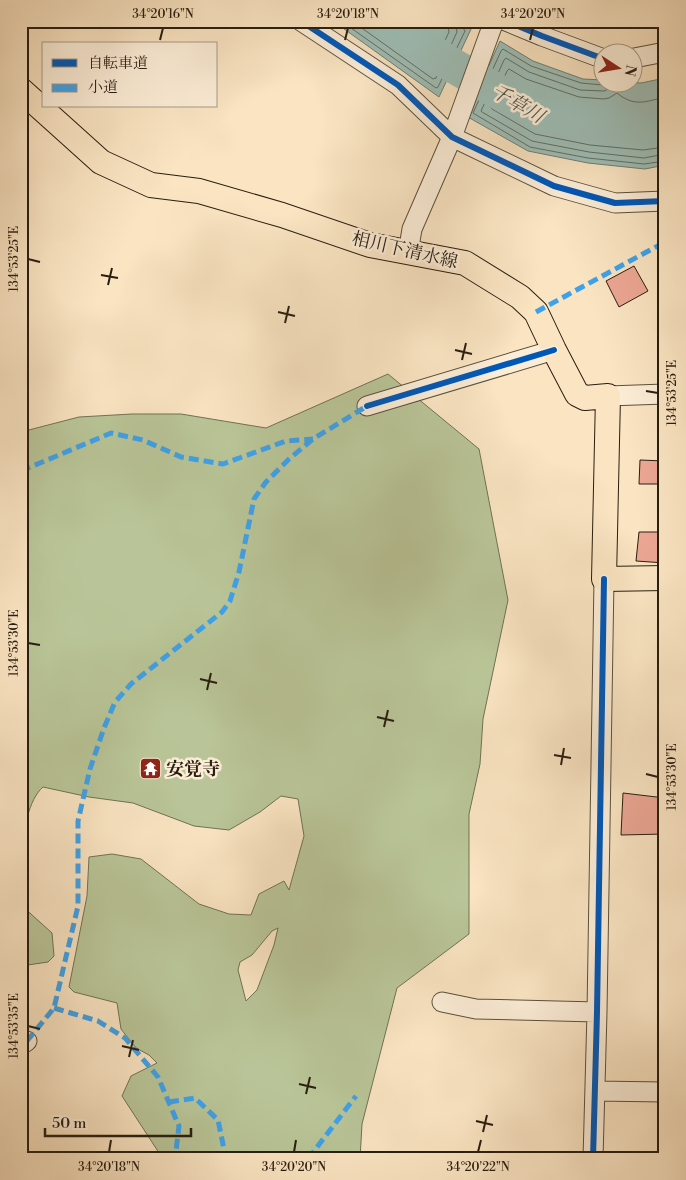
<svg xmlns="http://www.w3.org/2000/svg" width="686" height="1180" font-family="'Libre Bodoni','Noto Serif JP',serif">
	<rect width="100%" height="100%" fill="#fae4c2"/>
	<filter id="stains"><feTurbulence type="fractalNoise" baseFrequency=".004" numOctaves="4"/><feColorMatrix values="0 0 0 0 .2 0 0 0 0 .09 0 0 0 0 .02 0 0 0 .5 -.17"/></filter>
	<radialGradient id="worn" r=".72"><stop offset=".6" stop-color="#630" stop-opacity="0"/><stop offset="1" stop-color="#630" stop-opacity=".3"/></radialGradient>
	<path fill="#b9c598" stroke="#707254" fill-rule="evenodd" d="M388,374L479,449L508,600L483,719L480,764L469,814V934L397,988L362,1124L360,1159H163L122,1096L131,1076L157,1063L149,1055L136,1048L121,1029L117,1003L74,992L69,987L87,896L89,857L112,854L141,859L199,904L229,914L251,915L259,894L284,881L289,890L304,836L298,799L281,796L260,812L229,830L194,826L133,803L89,797L43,787C28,800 24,831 21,850V432L79,417L132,414H181L266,428ZM278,928L274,945L257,990L246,1001L238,970L240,962L252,955L272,931Z
		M21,905L52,933L54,956L48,962L21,966Z"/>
	<path fill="#9ebeb6" stroke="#6f7e74" d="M333,21H463L472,27L439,97Z
		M500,41L533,61L583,79L603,80L604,82L641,83L665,78V165L645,169L588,163L528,151L466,116Z"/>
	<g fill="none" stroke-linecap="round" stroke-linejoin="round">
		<path stroke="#636e63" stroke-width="1" d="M341,21L436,88L438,87L465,31L461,25V21
			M352,21L433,79L436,78L457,32L455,21
			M365,21L430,68L433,66L449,32L447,21
			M607,82L603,85L581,83L531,66L503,49L501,51L473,113L530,147L588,158L644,164L665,161
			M614,82L611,88L604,91L580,90L529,72L506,58L504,60L481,111L482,112L532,141L589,152L644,158L665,154
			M665,97C645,102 634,107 617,93L609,98L604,99L579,97L526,79L509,69L507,71L491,107L492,109L535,134L590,145L643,150L665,147"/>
		<path stroke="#9ebeb6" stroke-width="35" d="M387,21L447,62L507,97"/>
	</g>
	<path fill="#eca794" stroke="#281e10" d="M634,266L648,291L619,307L606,281Z
		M640,460L665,461V484H639Z
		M639,532H665V563L636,561Z
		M623,793L665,798V834L621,835Z"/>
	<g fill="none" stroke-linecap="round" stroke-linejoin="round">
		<defs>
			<path id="minor" d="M301,21L398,85L452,137L554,186L615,203L665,201
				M506,21L542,36L604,59
				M634,58L665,52
				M408,253L412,229L452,137L494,21
				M608,396L665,394
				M367,406L554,350
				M442,1002L476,1009L597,1012
				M21,1045L27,1041
				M595,1091L665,1092
				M593,1159L597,1012L604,579"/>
			<path id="major" d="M21,90L101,162L151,185L199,191L282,215L370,245L465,263L520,297L536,312L554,350L577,394L585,398L608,396L604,579L665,578"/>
		</defs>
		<use href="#minor" stroke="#5c503c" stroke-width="21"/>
		<use href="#major" stroke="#281e10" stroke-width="26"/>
		<use href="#minor" stroke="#fcedd7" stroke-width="19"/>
		<use href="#major" stroke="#fae4c2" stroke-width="24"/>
		<path stroke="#3ea2ea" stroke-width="5" stroke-dasharray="10 5" stroke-linecap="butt" d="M536,312L665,242
			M21,471L111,433L143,440L181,457L223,464L286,441L313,439
			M54,1008L98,1021L125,1038L158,1077L179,1126L175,1159
			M27,1041L54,1008L78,906V821L90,769L104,728L115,702L131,684L222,612L230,601L239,572L254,499L266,482L289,459L313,439L367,406
			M169,1102L195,1098L218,1120L226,1159
			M308,1159L356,1096"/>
		<defs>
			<path id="cycleway" d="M301,21L398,85L452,137L554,186L615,203L665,201
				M506,21L542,36L604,59
				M367,406L554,350
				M593,1159L597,1012L604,579"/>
		</defs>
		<use href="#cycleway" stroke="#fcedd7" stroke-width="9"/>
		<use href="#cycleway" stroke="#0057b8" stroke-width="6"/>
	</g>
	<path fill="none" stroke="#281e10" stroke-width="2" d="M160,40L163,28M345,40L348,28M530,40L533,28M28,259L40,262M101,275L118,278M108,285L112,268M278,312L295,316M285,323L289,306M455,350L472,354M462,360L466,343M646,391L658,393M28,643L40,645M200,679L217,683M207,690L211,673M377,717L394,721M384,727L388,710M554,755L571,758M561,765L564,748M646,774L658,777M28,1026L40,1029M122,1046L139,1050M129,1057L133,1040M299,1084L316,1088M306,1094L310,1077M476,1121L493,1125M483,1132L487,1115M109,1152L111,1140M294,1152L296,1140M478,1152L481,1140"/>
	<defs>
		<symbol id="temple-square" viewBox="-11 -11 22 22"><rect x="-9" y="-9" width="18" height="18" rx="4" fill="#8f2418" stroke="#fcedd7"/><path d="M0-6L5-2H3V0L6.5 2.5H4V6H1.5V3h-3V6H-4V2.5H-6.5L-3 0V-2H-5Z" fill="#fff"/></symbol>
	</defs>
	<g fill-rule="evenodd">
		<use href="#temple-square" x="138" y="756" width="25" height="25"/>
	</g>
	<g text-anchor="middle" stroke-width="5" stroke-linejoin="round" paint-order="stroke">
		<g font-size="18" fill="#281e10" stroke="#fcedd7">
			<text transform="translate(405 250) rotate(13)" y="6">相川下清水線</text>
		</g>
		<g font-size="18" font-weight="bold" fill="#281e10" stroke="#fcedd7" text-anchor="start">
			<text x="166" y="775">安覚寺</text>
		</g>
		<g font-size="19" font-style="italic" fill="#51564a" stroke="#fcedd7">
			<text transform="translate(518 103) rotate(30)" y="7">千草川</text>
		</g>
	</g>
	<rect width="686" height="1180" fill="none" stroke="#fae4c2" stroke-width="55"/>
	<rect x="42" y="42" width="175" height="65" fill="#fcedd7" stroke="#a79a87"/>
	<rect x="52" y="59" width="25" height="8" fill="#0057b8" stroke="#a79a87"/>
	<text x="88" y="68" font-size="15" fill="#281e10">自転車道</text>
	<rect x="52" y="84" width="25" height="8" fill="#3ea2ea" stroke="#a79a87"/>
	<text x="88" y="92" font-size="15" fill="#281e10">小道</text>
	<g transform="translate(618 68) rotate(102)"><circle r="24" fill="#fcedd7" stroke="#a79a87"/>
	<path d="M0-4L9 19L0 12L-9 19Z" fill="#8f2418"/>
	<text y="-8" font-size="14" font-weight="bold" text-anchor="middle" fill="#281e10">N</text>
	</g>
	<path d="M45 1128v8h146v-8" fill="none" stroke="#281e10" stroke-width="2.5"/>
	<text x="52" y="1128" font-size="15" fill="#281e10" stroke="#fcedd7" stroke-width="4" paint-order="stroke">50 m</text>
	<rect x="28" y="28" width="630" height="1124" fill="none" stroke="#281e10" stroke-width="2"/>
	<g font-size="12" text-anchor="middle" fill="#281e10">
		<text x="163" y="18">34°20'16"N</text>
		<text x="348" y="18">34°20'18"N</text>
		<text x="533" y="18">34°20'20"N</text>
		<text transform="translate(14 259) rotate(-90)" y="4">134°53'25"E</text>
		<text transform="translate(672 393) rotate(-90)" y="4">134°53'25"E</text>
		<text transform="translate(14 643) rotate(-90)" y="4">134°53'30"E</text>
		<text transform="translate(672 777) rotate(-90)" y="4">134°53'30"E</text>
		<text transform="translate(14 1026) rotate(-90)" y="4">134°53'35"E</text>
		<text x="109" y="1171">34°20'18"N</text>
		<text x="294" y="1171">34°20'20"N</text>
		<text x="478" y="1171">34°20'22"N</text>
	</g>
	<rect width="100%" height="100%" filter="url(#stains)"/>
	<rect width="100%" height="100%" fill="url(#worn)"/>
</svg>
